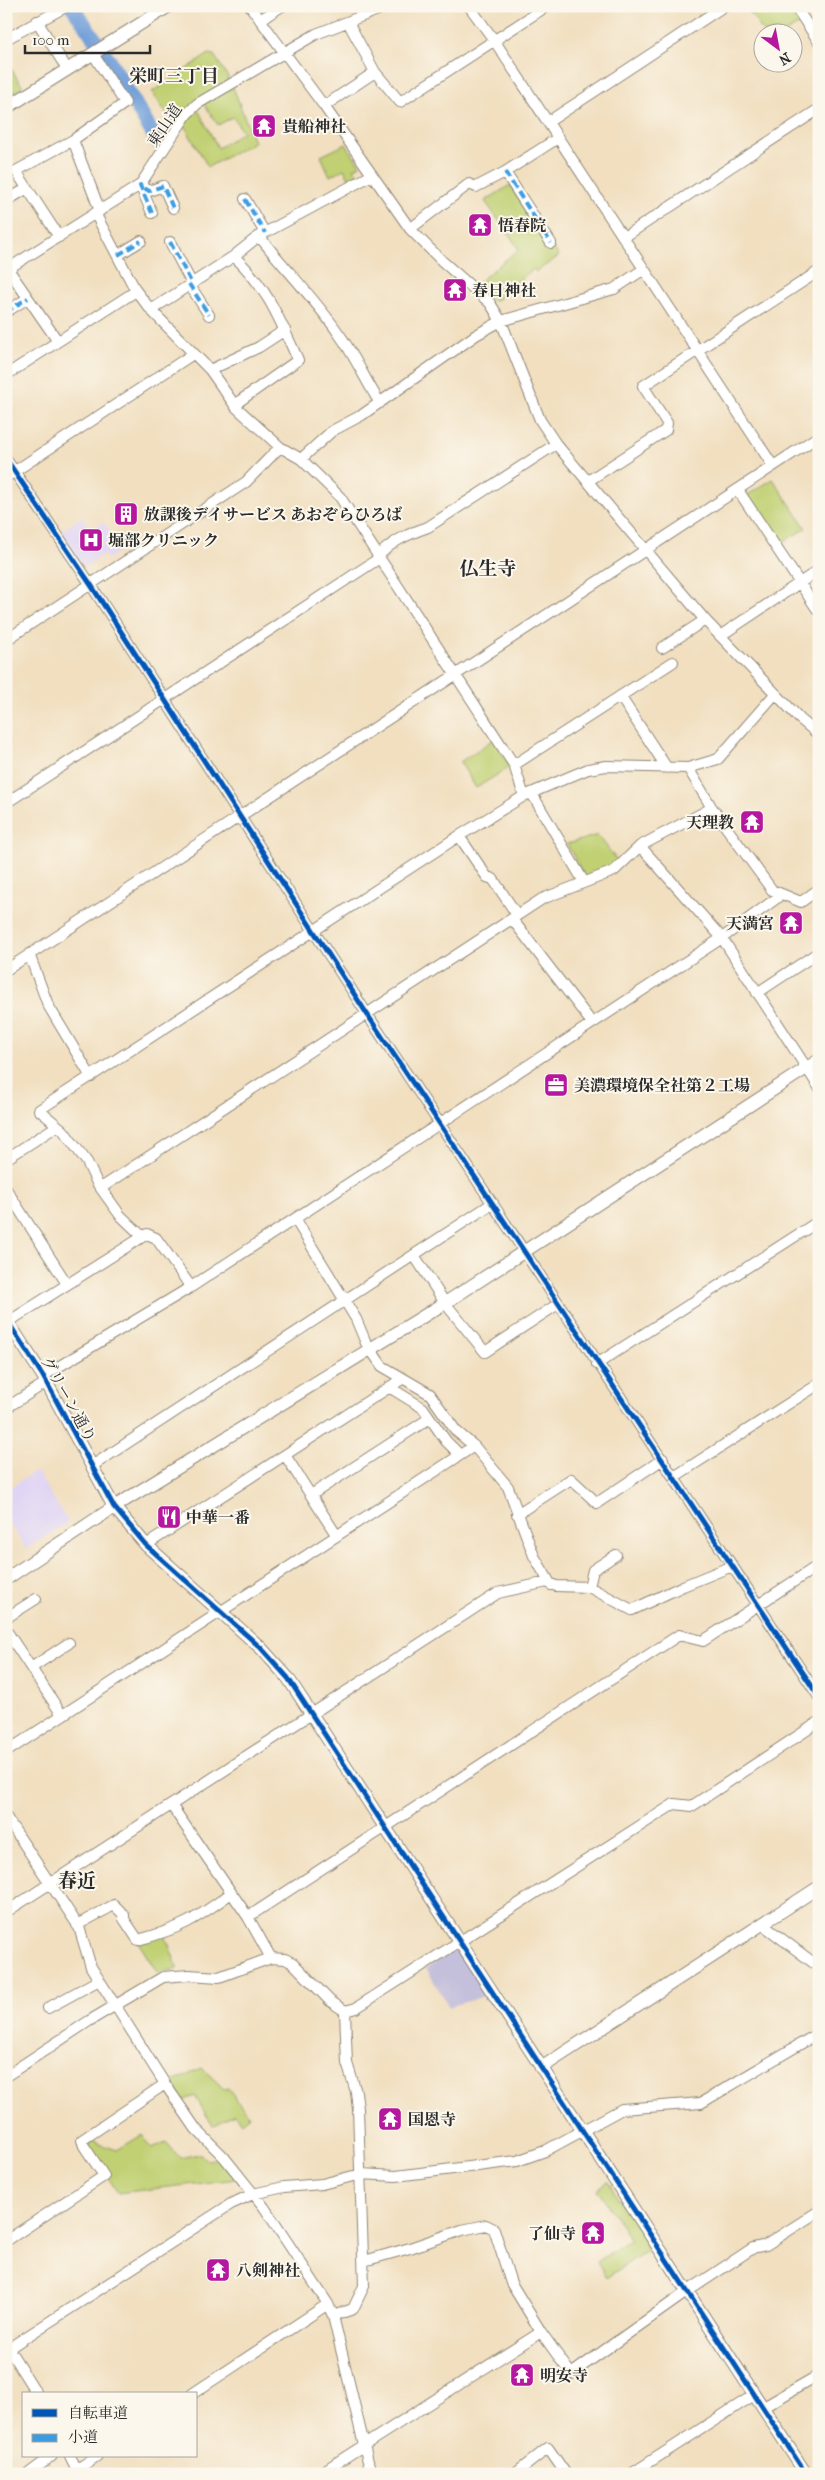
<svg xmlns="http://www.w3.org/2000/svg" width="825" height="2480" font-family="'IM FELL French Canon','Noto Serif JP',serif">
	<rect width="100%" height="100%" fill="#fbf7ec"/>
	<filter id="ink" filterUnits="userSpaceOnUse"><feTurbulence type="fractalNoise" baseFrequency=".02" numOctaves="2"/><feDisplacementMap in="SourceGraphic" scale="10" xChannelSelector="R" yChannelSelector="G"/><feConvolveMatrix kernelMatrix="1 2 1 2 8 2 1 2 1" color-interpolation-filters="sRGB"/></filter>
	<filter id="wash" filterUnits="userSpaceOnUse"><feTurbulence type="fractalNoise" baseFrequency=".0096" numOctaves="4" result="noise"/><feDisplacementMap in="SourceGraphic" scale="20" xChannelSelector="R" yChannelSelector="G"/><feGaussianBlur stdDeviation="1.12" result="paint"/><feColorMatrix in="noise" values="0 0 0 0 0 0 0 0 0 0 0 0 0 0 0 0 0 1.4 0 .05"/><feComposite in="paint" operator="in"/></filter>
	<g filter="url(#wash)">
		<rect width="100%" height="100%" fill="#f1dfc0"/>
		<path fill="#e0d4f4" d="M82,517L91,530L104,522L122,550L107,559L104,554L84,567L61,531Z
			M36,1471L68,1522L26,1549L6,1518V1490Z"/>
		<path fill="#c4c0db" d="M458,1948L487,1995L449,2007L426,1968Z"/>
		<path fill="#c0d072" stroke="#767e4e" d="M746,6H791L802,23L786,32H763Z
			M209,54L214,55L228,77V81L174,125L152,92Z
			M6,61L23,87L6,97Z
			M233,87L254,142L208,167L184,125L197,108L218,148L243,132L233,117L218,125L203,103Z
			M346,144L360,165L354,169L360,178L352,183L344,169L330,176L321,156Z
			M510,185L559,256L536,272L533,269L494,302L476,284L519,249L485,201Z
			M773,479L806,528L778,545L746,496Z
			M494,739L510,767L476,788L460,762Z
			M598,835L618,862L613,868L588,878L584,876L567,844Z
			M164,1932L178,1969L157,1972L138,1942Z
			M202,2068L224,2089L228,2088L249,2116L242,2122L235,2114L213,2126L195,2096L182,2101L171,2083Z
			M142,2135L152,2148L166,2142L180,2158L200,2154L208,2160L218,2158L237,2179L118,2193L88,2146V2140L117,2150Z
			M608,2182L652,2247L606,2278L597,2262L631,2240L597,2189Z"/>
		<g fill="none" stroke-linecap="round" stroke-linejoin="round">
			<path stroke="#719fd9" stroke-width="15" d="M72,6L108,58L157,141"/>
		</g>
	</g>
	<g filter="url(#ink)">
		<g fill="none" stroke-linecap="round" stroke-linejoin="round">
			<defs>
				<path id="minor" d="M250,6L324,106L410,229L442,261L490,303L501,321L540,420L556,444L705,620L800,719L819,735
					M469,6L494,40L773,466
					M795,6L819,42
					M260,20L282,6
					M37,21L67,69
					M348,22L375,72L400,102L547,6
					M6,39L67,6
					M324,106L375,72
					M548,122L724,6
					M73,140L100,211
					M505,172L551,243
					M245,199L265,233
					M6,201L26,189
					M95,213L136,291L151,310L210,370L236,407L280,447L301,459L340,497L514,765L524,796
					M152,213L140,185L149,191L163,186L173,208
					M410,229L469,184L476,187L505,172L558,138
					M259,236C285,269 316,300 339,334C355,356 365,380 380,403
					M59,237L16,171L73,140L125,103L93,54
					M624,237L819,109
					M170,242L191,282
					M118,255L141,241
					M234,256C268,289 279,318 298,360L241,400L236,407
					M8,269L57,340
					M6,270L140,185L187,114L197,104L316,34L388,6
					M189,284L209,315
					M151,310L234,256L259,236L372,175
					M6,312L28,298
					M210,370L259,347L285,330
					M6,375L136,291
					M6,459L91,585L367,1014L819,1697
					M301,459L332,431L362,415L476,335L501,321L614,289L644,269
					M6,477L193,354
					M588,481L666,430L667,423L643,386L819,271
					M738,490L819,612
					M720,636L819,570
					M6,640L246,482L280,447
					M662,648L705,620
					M620,696L667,768
					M514,765L673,662
					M688,768L712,808L772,890L801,902L819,889
					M532,794L584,882
					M6,803L375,561C387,543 408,534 428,527L556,444
					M459,836L487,877L493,879L517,915
					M640,846L722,938L819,1087
					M512,919L592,1023
					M29,954L48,1005L91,1077
					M6,970L819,436
					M757,993L819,952
					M6,1159L57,1126
					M101,1188L542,899L614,871L640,846L712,808
					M6,1189L67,1284
					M295,1219L356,1319L366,1343L382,1366L430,1394L456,1431L474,1446L508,1487L534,1556L551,1585
					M142,1236L120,1215L97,1183L87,1162L63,1130L39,1110L459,836L524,796L588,769L606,766L688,768L718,759L775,694
					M414,1255L445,1303L485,1352L558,1304
					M8,1322L147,1234L156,1238L191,1287
					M597,1364L819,1221
					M43,1376L191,1287L722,938L777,898L778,893
					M389,1387L423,1408L446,1441L460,1455
					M6,1408L47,1382
					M285,1455L337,1536
					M92,1466L493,1203
					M674,1477L819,1384
					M311,1495L430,1418
					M517,1514L571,1479L597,1503L663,1459
					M146,1545L402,1379
					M589,1587L593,1570L616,1555
					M6,1618L36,1599
					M6,1630L62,1715
					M31,1668L69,1643
					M6,1752L474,1446
					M171,1805L248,1917L271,1958
					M6,1817L79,1927L91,1967L165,2084L196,2129L224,2157L264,2207L328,2304L333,2316L371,2474
					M6,1912L498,1593L547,1582L556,1586L589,1587L632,1610L683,1586L732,1566
					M248,1917L679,1635L703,1641L819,1565
					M762,1924L819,1967
					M77,1925L114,1905L124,1915V1919L138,1940C180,1929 196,1919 230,1894
					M48,2008L99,1980
					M345,2011L356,2008L674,1804L692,1806L819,1722
					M6,2076L89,2021L163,1977L189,1975L219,1977L271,1958L285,1959L293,1963L330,2001L345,2011
					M6,2241L104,2176L84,2146L82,2140L165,2084
					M364,2261L410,2248L462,2230L486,2225L494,2229L511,2283L541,2332L571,2374L688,2291L753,2248L766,2245L819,2211
					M333,2316L353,2309L364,2286L358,2109L356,2092L347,2063L345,2011
					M6,2350L231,2204L253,2194L284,2187L322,2184L361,2174L396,2176L517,2161L545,2151L622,2109L701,2103L819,2033
					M6,2351H10L37,2394
					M192,2394L328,2304
					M762,2408L819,2375
					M70,2456L79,2474
					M76,2470L97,2456
					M28,2474L52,2456
					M319,2474L541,2332
					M515,2474L548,2448L566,2474
					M631,2474L754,2395"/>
				<path id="tertiary" d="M6,108L169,6
					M6,1319L43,1376L114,1507L146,1545L261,1648L288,1678L806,2474
					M6,1579L114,1507L445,1303L819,1060
					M541,2068L819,1887"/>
			</defs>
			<use href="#minor" stroke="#8e8576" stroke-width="12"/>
			<use href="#tertiary" stroke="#8e8576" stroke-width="14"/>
			<use href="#minor" stroke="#fff" stroke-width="10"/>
			<use href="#tertiary" stroke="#fff" stroke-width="12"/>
			<path stroke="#3d9ce1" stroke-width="4" stroke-dasharray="8 4" stroke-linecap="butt" d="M505,172L551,243
				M245,199L265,233
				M152,213L140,185L149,191L163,186L173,208
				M170,242L191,282
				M118,255L141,241
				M189,284L209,315
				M6,312L28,298"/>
			<defs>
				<path id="cycleway" d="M6,459L91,585L367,1014L819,1697
					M6,1319L43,1376L114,1507L146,1545L261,1648L288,1678L806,2474"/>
			</defs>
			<use href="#cycleway" stroke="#fbf7ec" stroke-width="8"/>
			<use href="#cycleway" stroke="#0057b8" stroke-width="5"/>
		</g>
	</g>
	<defs>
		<symbol id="temple-square" viewBox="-11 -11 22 22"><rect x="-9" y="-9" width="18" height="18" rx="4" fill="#b5179e" stroke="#fbf7ec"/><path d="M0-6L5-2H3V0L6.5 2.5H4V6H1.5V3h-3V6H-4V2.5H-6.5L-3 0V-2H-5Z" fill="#fff"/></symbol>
		<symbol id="building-square" viewBox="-11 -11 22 22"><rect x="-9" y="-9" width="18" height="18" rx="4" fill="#b5179e" stroke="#fbf7ec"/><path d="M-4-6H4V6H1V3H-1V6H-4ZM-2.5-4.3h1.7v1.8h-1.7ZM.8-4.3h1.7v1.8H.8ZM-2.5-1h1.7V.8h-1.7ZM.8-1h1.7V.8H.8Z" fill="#fff"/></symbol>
		<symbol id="hospital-square" viewBox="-11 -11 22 22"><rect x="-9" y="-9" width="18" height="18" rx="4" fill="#b5179e" stroke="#fbf7ec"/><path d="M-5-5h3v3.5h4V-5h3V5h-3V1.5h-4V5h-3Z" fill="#fff"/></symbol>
		<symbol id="office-square" viewBox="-11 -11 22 22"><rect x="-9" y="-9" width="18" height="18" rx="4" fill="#b5179e" stroke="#fbf7ec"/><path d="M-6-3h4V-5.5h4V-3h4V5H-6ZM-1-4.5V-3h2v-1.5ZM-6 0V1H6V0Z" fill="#fff"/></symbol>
		<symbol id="restaurant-square" viewBox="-11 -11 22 22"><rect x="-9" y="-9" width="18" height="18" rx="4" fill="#b5179e" stroke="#fbf7ec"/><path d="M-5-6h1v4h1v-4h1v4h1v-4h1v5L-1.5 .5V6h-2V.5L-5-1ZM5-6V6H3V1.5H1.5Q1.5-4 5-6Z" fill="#fff"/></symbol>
	</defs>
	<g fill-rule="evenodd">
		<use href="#temple-square" x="250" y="112" width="28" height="28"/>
		<use href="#temple-square" x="466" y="211" width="28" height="28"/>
		<use href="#temple-square" x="441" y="276" width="28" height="28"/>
		<use href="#building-square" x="112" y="500" width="28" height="28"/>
		<use href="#hospital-square" x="77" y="526" width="28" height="28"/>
		<use href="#temple-square" x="738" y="808" width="28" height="28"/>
		<use href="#temple-square" x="777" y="909" width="28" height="28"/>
		<use href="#office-square" x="542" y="1071" width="28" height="28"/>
		<use href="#restaurant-square" x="155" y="1503" width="28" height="28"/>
		<use href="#temple-square" x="376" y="2105" width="28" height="28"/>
		<use href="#temple-square" x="579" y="2219" width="28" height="28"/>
		<use href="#temple-square" x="204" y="2256" width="28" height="28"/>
		<use href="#temple-square" x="508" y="2361" width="28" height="28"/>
	</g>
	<g text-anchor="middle" stroke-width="4" stroke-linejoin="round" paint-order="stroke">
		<g font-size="16" fill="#2b2b2b" stroke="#fbf7ec">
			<text transform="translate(164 125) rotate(-56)" y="6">東山道</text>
			<text transform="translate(69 1399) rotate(61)" y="6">グリーン通り</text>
		</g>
		<g font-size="16" font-weight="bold" fill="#2b2b2b" stroke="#fbf7ec" text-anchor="start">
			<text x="282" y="132">貴船神社</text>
			<text x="498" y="231">悟春院</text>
			<text x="472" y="296">春日神社</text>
			<text x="144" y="520">放課後デイサービス あおぞらひろば</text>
			<text x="108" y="546">堀部クリニック</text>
			<text x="734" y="828" text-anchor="end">天理教</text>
			<text x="774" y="929" text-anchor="end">天満宮</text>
			<text x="574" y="1091">美濃環境保全社第２工場</text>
			<text x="186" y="1523">中華一番</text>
			<text x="408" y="2125">国恩寺</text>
			<text x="576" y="2239" text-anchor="end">了仙寺</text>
			<text x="236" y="2276">八剣神社</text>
			<text x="540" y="2381">明安寺</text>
		</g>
		<g font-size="18" font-weight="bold" fill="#2b2b2b" stroke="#fbf7ec">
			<text x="174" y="82">栄町三丁目</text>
		</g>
		<g font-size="19" font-weight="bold" fill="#2b2b2b" stroke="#fbf7ec">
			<text x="488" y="575">仏生寺</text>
			<text x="77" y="1887">春近</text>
		</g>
	</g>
	<rect width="825" height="2480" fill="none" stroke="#fbf7ec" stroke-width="25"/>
	<rect x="22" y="2392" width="175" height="65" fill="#fbf7ec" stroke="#a8a59f"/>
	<rect x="32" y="2409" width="25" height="8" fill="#0057b8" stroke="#a8a59f"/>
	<text x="68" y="2418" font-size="15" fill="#2b2b2b">自転車道</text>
	<rect x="32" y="2434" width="25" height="8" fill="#3d9ce1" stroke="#a8a59f"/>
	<text x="68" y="2442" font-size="15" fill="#2b2b2b">小道</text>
	<g transform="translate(778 48) rotate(148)"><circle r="24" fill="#fbf7ec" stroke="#a8a59f"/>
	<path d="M0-4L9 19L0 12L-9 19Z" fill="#b5179e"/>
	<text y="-8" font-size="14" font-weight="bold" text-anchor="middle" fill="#2b2b2b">N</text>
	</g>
	<path d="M25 45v8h125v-8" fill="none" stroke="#2b2b2b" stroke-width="2.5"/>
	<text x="32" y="45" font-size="15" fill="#2b2b2b" stroke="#fbf7ec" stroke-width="4" paint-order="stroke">100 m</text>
</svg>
